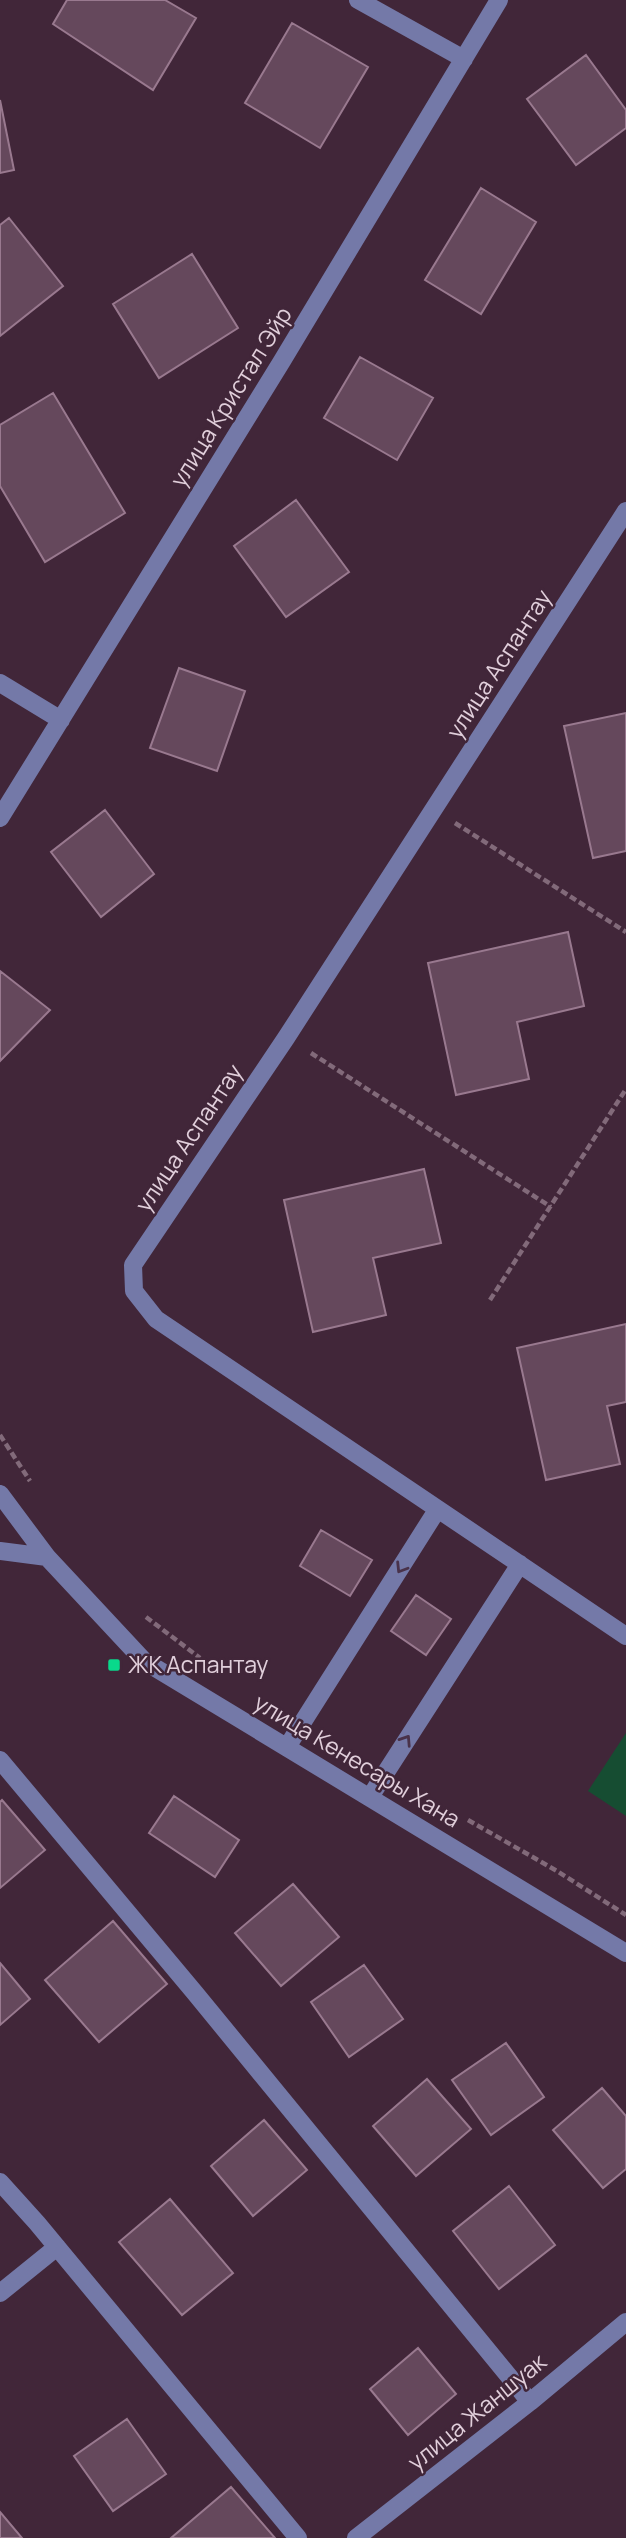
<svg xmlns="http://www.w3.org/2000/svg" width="626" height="2538" font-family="Manrope,sans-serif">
	<rect width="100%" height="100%" fill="#412639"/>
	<path fill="#164d32" d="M626,1733V1816L588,1791Z"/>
	<path fill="#65485c" stroke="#99798f" stroke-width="2" d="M67,0H165L196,18L153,90L53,24Z
		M292,23L368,67L320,148L245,103Z
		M586,55L626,110V128L576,165L527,99Z
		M0,100L14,170L0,173Z
		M481,188L536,222L481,314L425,280Z
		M9,218L63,286L0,336V225Z
		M192,254L238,328L159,378L113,304Z
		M360,357L433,398L397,460L324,418Z
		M53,393L125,513L45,562L0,486V425Z
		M296,500L349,572L286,617L234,546Z
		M179,668L245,691L217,771L150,748Z
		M626,713V851L593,858L564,726Z
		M105,810L154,874L101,917L51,852Z
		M568,932L584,1006L517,1022L529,1079L456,1095L428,963Z
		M0,971L50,1010L0,1061Z
		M424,1169L441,1243L373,1258L386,1315L313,1332L284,1200Z
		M626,1324V1402L607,1406L620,1464L546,1480L517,1348Z
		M321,1530L372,1560L350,1596L300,1566Z
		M416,1595L451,1619L426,1655L391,1631Z
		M174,1796L239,1840L215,1877L149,1833Z
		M2,1800L45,1850L0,1888V1802Z
		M293,1884L339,1937L281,1986L235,1933Z
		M113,1921L167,1984L99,2042L45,1980Z
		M0,1963L30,1999L0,2025Z
		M364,1965L403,2019L349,2057L311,2002Z
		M506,2043L544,2097L491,2135L452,2080Z
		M427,2079L471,2129L416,2176L373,2126Z
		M602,2088L626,2116V2169L603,2188L553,2130Z
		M264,2120L307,2170L253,2216L211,2166Z
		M509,2186L555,2245L499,2289L453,2231Z
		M170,2199L233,2273L182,2315L119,2242Z
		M418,2348L456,2394L408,2435L370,2389Z
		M127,2419L166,2474L113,2511L74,2456Z
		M231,2487L275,2538H171Z
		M0,2512L22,2538H0Z"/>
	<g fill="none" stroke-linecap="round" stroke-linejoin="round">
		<path stroke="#826a7a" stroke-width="4.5" stroke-dasharray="7 3.5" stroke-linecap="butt" d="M455,823L626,932
			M311,1053L551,1207
			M490,1300L626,1089
			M0,1435L30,1481
			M146,1617L200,1658
			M468,1820L557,1871L626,1915"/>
		<path stroke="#7479a8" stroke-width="18" d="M358,0L464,59
			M626,511L286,1038L133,1265L134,1291L156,1319L626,1636
			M0,683L61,720
			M0,818L282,361L499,0
			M0,1494L47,1557L144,1661L626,1953
			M0,1551L47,1557
			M287,1747L437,1510
			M0,1760L195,1993L530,2402
			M370,1797L520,1564
			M0,2182L37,2223L298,2538
			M0,2293L57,2247
			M356,2538L530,2402L626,2322"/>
	</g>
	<defs><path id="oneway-chevron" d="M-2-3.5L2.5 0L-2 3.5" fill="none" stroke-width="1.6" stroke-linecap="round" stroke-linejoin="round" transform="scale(1.75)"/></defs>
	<g stroke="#49324a">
		<use href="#oneway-chevron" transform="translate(401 1568) rotate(122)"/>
		<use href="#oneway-chevron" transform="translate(406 1740) rotate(-57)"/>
	</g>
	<rect fill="#09d98b" stroke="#412639" stroke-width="2.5" x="107" y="1658" width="14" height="14" rx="3.5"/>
	<g text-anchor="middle" stroke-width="5" stroke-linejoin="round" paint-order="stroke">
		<g font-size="23" fill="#e1cfdb" stroke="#412639">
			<text transform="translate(231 397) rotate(-58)" y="8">улица Кристал Эйр</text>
			<text transform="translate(499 664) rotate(-57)" y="8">улица Аспантау</text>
			<text transform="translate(189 1138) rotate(-56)" y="8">улица Аспантау</text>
			<text transform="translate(357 1761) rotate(31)" y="8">улица Кенесары Хана</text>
			<text transform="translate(477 2412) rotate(-39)" y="8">улица Жаншуак</text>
		</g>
		<g font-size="23" fill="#e1cfdb" stroke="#412639" text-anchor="start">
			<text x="128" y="1673">ЖК Аспантау</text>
		</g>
	</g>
</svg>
